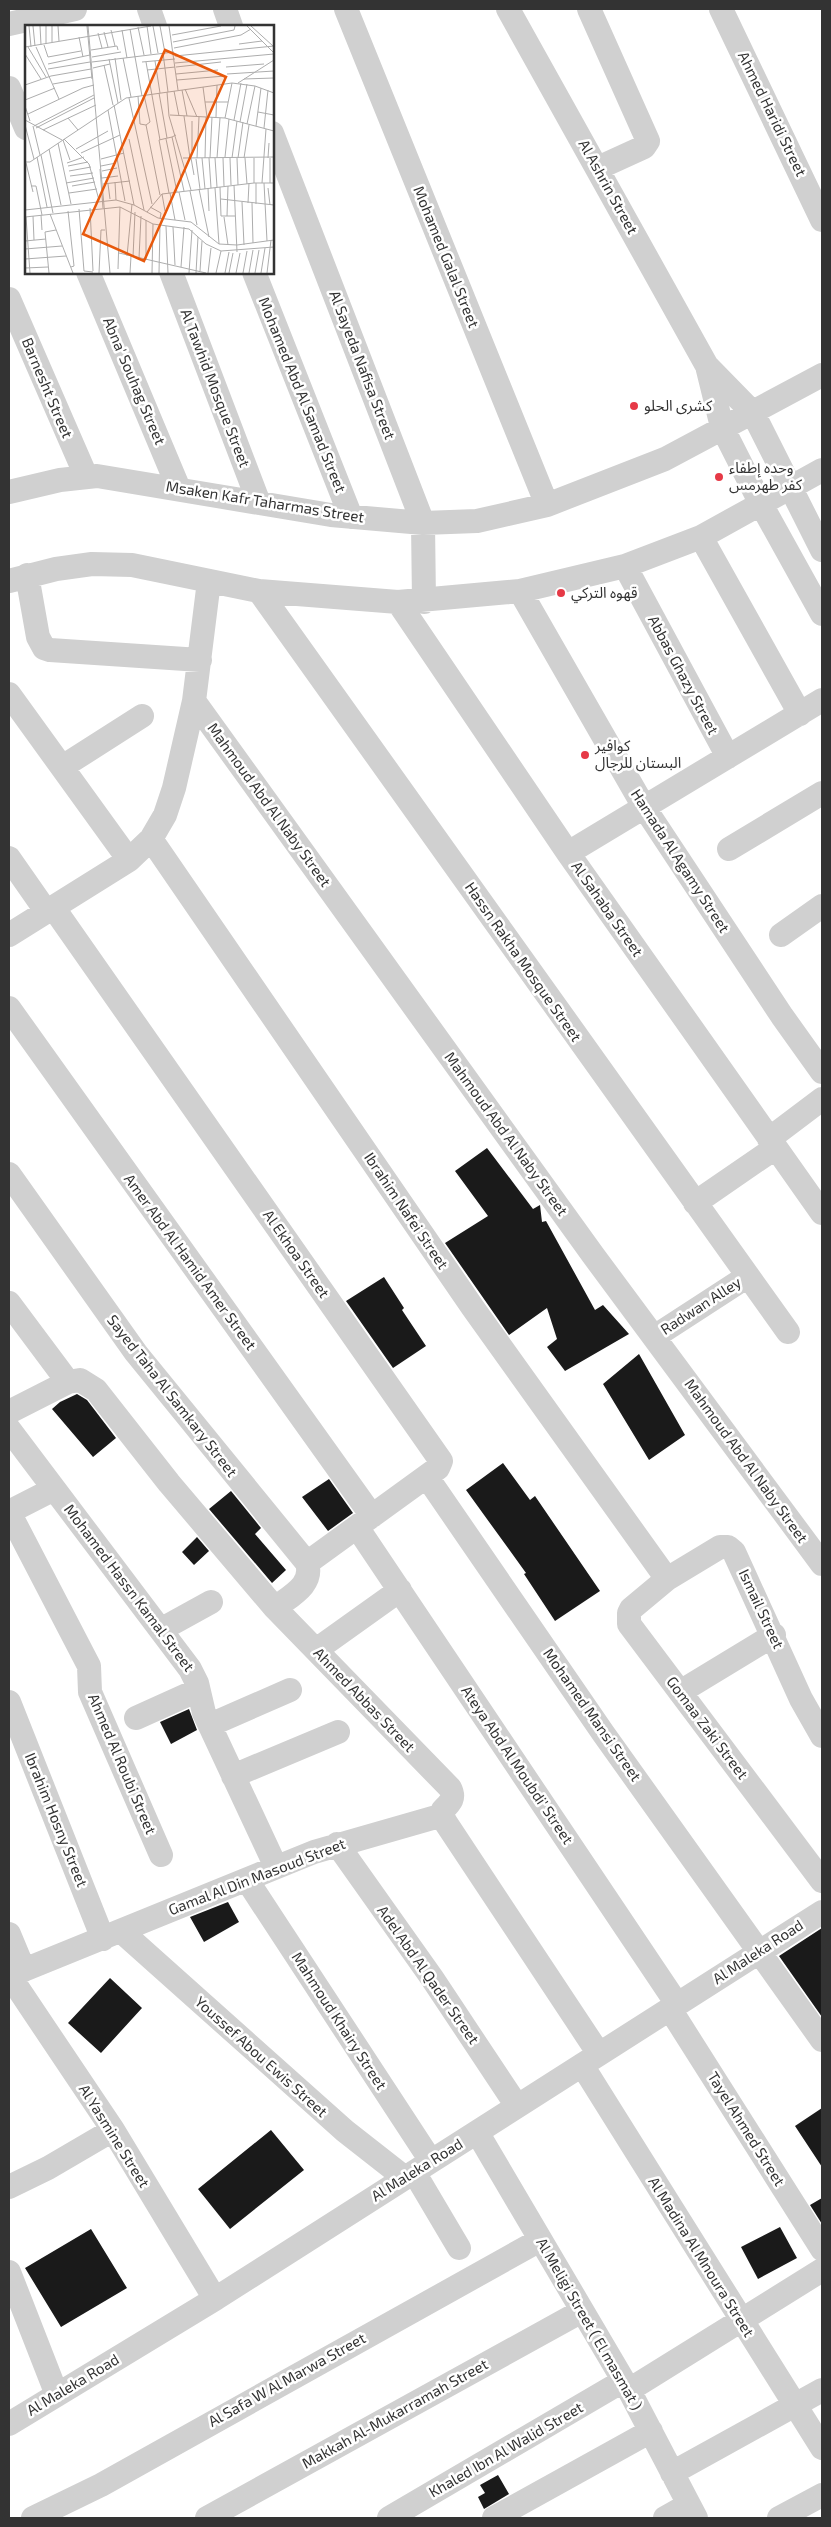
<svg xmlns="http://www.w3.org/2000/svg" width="831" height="2527" font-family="'Exo 2','Noto Sans Arabic',sans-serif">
	<rect width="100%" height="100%" fill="#fff"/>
	<path fill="#1a1a1a" d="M487,1148L533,1209L540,1205L542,1222L546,1221L595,1310L603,1305L629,1334L565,1371L547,1347L557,1339L547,1308L509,1335L445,1243L488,1216L455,1171Z
		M384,1277L404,1308L402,1310L426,1346L393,1368L346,1301Z
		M639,1354L685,1435L649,1460L603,1384Z
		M77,1394L87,1400L116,1438L93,1457L52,1409L60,1402Z
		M503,1463L530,1500L535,1496L600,1591L555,1621L524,1574L526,1573L466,1490Z
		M329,1479L353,1513L328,1531L302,1497Z
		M231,1491L261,1528L255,1534L286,1570L272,1583L209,1509Z
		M197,1537L209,1551L194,1565L182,1552Z
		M189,1709L197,1730L171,1744L160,1722Z
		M228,1902L239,1922L204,1942L190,1917Z
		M822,1928V2017L779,1956Z
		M110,1978L142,2008L101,2053L68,2023Z
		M822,2108V2167L795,2126Z
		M271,2130L304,2170L230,2229L198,2189Z
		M822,2198V2224L810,2205Z
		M780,2227L797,2258L758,2279L741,2247Z
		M91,2229L127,2288L61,2327L25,2268Z
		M498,2475L509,2494L484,2509L478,2497L485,2493L480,2485Z"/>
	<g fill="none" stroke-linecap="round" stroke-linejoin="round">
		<path stroke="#d0d0d0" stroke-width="24" d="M149,9L155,26
			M225,9L231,26
			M346,9L547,505
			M508,9L707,366L722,427L761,504L822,614
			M589,9L648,141L644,147L598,168
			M721,9L822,220
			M9,24L75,9
			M9,88L26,128
			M272,133L423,523L424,602
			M88,272L179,489
			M171,272L259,503
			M254,272L351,517
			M9,299L86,476
			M708,367L753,413L822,550
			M9,492L60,480L97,476L331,515L423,523L477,521L547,505L665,459L822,375
			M701,537L800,714
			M625,566L728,757
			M27,575L38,637L44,648L50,650L200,660
			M9,581L56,569L92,564L132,565L259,591L398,602L520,591L625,566L701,537L822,470
			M259,591L788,1332
			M520,591L644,807L782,1016L822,1072
			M398,602L568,853L822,1213
			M9,694L129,860
			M194,701L593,1255L822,1564
			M62,767L142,716
			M151,839L473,1308L667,1579
			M729,849L822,793
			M568,853L822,700
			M9,858L46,911
			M53,907L441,1461L438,1468L307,1563
			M9,935L129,860L151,839L165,815L174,788L194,701L209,581
			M781,935L822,906
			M9,1008L372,1516
			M769,1139L822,1099
			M9,1174L136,1353L307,1563C314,1585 290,1596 275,1608
			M695,1203L775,1148
			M9,1303L68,1382
			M654,1337L748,1276
			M9,1412L68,1382L80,1380L96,1390L169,1483L275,1608L450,1788C455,1798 451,1802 443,1810L444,1820L599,2054
			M9,1429L190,1669L197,1683L204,1713L276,1867
			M427,1477L603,1733L822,2040
			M9,1512L89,1666L90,1692L161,1855
			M9,1512L54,1489
			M357,1527L677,2004
			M162,1629L211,1602
			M316,1650L400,1590
			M680,1692L774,1635
			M9,1702L103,1939
			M136,1718L198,1690
			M210,1725L290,1690
			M822,1736L801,1699L734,1552L728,1547H720L667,1579L631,1609L629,1613V1624L822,1881
			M233,1776L338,1732
			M337,1844L432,1978L517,2106
			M247,1880L431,2161
			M121,1931L345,2131L405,2178
			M9,1934L24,1970
			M9,1975L113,2130L215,2299
			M9,1976L314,1852L443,1815
			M670,2009L822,2249
			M582,2065L822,2448
			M477,2132L629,2390L696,2518
			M414,2172L459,2248
			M9,2187L48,2168L113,2130
			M9,2272L57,2395
			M629,2390L822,2270
			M9,2424L215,2299L822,1912
			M672,2473L822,2390
			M33,2518L101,2485L540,2240
			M207,2518L582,2311
			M389,2518L623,2381
			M494,2518L651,2431
			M665,2518L688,2505
			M779,2518L822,2495"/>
	</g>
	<g fill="#e63946" stroke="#fff" stroke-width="2">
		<circle cx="634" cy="406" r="5"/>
		<circle cx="719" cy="477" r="5"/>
		<circle cx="561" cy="593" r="5"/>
		<circle cx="585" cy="755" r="5"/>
	</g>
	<g text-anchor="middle" stroke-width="5" stroke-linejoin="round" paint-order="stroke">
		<g font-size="15" fill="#333" stroke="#fff">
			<text transform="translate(772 114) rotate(64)" y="5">Ahmed Haridi Street</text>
			<text transform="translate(608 187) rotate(61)" y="5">Al Ashrin Street</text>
			<text transform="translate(446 257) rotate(68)" y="5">Mohamed Galal Street</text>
			<text transform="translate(362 365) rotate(69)" y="5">Al Sayeda Nafisa Street</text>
			<text transform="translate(134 381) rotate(67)" y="5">Abna' Souhag Street</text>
			<text transform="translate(47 388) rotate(67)" y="5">Barnesht Street</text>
			<text transform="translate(215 388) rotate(69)" y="5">Al Tawhid Mosque Street</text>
			<text transform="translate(302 395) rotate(68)" y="5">Mohamed Abd Al Samad Street</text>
			<text transform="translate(265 502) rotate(9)" y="5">Msaken Kafr Taharmas Street</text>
			<text transform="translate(683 675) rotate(62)" y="5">Abbas Ghazy Street</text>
			<text transform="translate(269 805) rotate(54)" y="5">Mahmoud Abd Al Naby Street</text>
			<text transform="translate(680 861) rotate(57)" y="5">Hamada Al Agamy Street</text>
			<text transform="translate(607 909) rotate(55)" y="5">Al Sahaba Street</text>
			<text transform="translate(523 962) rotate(55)" y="5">Hassn Rakha Mosque Street</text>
			<text transform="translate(506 1134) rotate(54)" y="5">Mahmoud Abd Al Naby Street</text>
			<text transform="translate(406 1211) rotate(56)" y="5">Ibrahim Nafei Street</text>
			<text transform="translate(296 1254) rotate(55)" y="5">Al Ekhoa Street</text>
			<text transform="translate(190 1262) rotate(54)" y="5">Amer Abd Al Hamid Amer Street</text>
			<text transform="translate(701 1306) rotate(-33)" y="5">Radwan Alley</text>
			<text transform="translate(172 1396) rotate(52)" y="5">Sayed Taha Al Samkary Street</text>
			<text transform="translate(746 1461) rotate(54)" y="5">Mahmoud Abd Al Naby Street</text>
			<text transform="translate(129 1588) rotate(53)" y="5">Mohamed Hassn Kamal Street</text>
			<text transform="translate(761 1609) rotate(65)" y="5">Ismail Street</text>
			<text transform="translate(364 1700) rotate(46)" y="5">Ahmed Abbas Street</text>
			<text transform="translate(592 1715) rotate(55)" y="5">Mohamed Mansi Street</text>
			<text transform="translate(707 1728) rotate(53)" y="5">Gomaa Zaki Street</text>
			<text transform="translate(122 1764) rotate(67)" y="5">Ahmed Al Roubi Street</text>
			<text transform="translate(517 1765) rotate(56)" y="5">Ateya Abd Al Moubdi' Street</text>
			<text transform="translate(56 1820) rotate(68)" y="5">Ibrahim Hosny Street</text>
			<text transform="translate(257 1877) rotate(-21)" y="5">Gamal Al Din Masoud Street</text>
			<text transform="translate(758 1952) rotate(-33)" y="5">Al Maleka Road</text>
			<text transform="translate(428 1975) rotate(55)" y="5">Adel Abd Al Qader Street</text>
			<text transform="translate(339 2021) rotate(57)" y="5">Mahmoud Khairy Street</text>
			<text transform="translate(261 2057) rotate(42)" y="5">Youssef Abou Ewis Street</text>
			<text transform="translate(746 2129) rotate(58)" y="5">Tayel Ahmed Street</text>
			<text transform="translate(114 2136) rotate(58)" y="5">Al Yasmine Street</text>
			<text transform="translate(417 2170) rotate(-32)" y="5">Al Maleka Road</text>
			<text transform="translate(701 2257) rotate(58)" y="5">Al Madina Al Mnoura Street</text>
			<text transform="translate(589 2324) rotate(60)" y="5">Al Meligi Street ( El masmat )</text>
			<text transform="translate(287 2380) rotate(-29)" y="5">Al Safa W Al Marwa Street</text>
			<text transform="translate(73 2385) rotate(-31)" y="5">Al Maleka Road</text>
			<text transform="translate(395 2414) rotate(-29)" y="5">Makkah Al-Mukarramah Street</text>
			<text transform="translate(506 2450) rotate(-30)" y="5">Khaled Ibn Al Walid Street</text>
		</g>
		<g font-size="15" fill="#333" stroke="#fff" text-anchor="start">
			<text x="644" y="411">كشرى الحلو</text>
			<text x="729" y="473">وحده إطفاء<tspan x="729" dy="17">كفر طهرمس</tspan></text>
			<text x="571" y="598">قهوه التركي</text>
			<text x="595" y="751">كوافير<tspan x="595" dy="17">البستان للرجال</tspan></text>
		</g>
	</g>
	<g transform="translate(25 25)">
		<rect width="249" height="249" fill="#fff"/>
		<path fill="none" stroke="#adadad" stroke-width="1" d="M4,1L6,22M8,1L10,21M15,1L16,20M21,1V19M27,1V17M33,1L34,16M62,1L67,54M63,1L85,248M122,1L126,29M128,1L133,28M135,1L140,28M144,1L153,65M222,1L249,28M226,1L248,21M113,2L119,30M105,4L117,71M86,5L90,21M97,5L102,33M79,7L83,22M73,8L77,23M147,10L196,1M54,12L58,32M148,17L209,5L210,1M214,19L237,16M19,20L23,32L56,26M0,22L126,1M3,22L21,52M11,22L34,74M149,23L216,10L226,4M66,25L92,21L93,25M138,28L143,67M0,29L16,54M150,31L249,21M67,32L96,27M90,33L96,75M98,33L106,72M84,34L93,78M130,36L135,68M67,37L149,27M117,37L150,34M121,37L135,115M150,38L249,29M23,39L65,30M79,40L88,80M151,42L196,37M201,42L239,39M68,43L85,39M23,44L65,37M122,45L150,42M151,49L193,45M202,49L249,46M219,54L249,53M152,55L200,51M213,58L249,35M28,59L67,52M0,60L26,51L66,44M178,62L182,92M160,64L172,92M157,65L162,91M149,66L154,91M142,67L144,91L166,165M134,68L142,113M119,70L125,97L121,100M113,71L115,99L121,100M104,73L127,179M0,75L30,63M180,77H203M89,80L109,180M0,81L5,96M83,85L100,176M233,87L249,90M3,89L58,63L69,60M145,90L200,93L249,106M159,91L165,133M191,92L192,60M43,93L53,105M200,93L207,58M0,95L37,115M209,95L216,58M215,97L222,59M222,99L230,61M0,100L9,134M121,100L135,170M8,101L15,130M9,101L69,70M231,101L236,63M11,103L69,73M239,103L243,65M18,105L71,80M151,110L147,112L159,166M39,114L64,139L74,175M104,114L119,185M141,114L152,167M38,115L45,135M33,118L46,179M24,124L36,180M51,124L83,106M167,126V96M56,128L95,110M16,130L28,188M12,132L22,182M200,132L204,94M158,133L249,132M166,133L169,150M172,133L174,92M177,133L180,164M180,133L181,92M184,133L186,163M185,133L187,92M190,133L192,162M192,133L195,93M198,133L199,161M205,133L206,160M207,133L212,96M212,133L213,160M213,133L218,97M219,133L224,100M220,133L222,159M229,133V158M243,133L244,118M245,133V158M76,134L99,128M171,134L175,164M0,137H5L101,73L207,58L230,61L249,68M1,138L8,167M42,138L59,132M43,141L63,137M76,141L91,138M75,144L78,183M44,146L66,142M77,146L92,143M45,151L68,148M77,153L93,151M90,157L91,175M41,158L69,153M237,158L241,104M239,158L242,216M78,159L105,156M83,159L85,174M209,160L212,227M6,161H11L17,190M47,161L70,157M195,162L196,191H210M183,163L184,186M190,163L194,219M243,163L245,180M174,164L184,212M165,166L172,200M154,167L160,195M44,168L72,164M144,168L134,115L147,112M145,168L150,195M137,169L140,186M196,174L249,180M217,177L219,220M223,178L224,158M227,178L228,218M231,179V158M125,182L136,188L135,194M65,183L68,246M54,184L59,246L68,247M0,185L91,175L109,180L133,193L166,197L194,219L212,220L249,215M43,186L49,241L46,242M122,187L137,169L229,158H249M25,189L48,248M16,190L17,205M8,191L9,215M202,191L203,161M0,192L95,182L128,199L164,204L181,219L196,226L249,222M1,192L5,248M199,192L203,220M141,201L143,248M148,202L150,240M0,216L21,214M0,224L37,221M94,228L181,248M102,231L107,179M108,232L110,187M114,233L116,191M0,234L41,231M121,235V195M156,242L159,202M0,243L23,242M93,244L95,182M175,246L177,216M24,248L20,207L31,205M74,248L76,205H80M105,248L106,231M127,248L128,199M134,248L135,200M164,248L167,205M171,248L173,212M183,248L186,223M191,248L196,226M200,248L204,227M204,248L208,228M211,248L215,228M218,248L222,226M224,248L228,225M230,248L234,225M236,248L240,223M242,248L246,215"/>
		<path fill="#e8590c" fill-opacity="0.15" stroke="#e8590c" stroke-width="2.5" d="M140,25L201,52L119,236L58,209Z"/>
		<rect width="249" height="249" fill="none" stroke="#333" stroke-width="2.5"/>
	</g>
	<rect width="831" height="2527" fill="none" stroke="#333333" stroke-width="20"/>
</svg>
